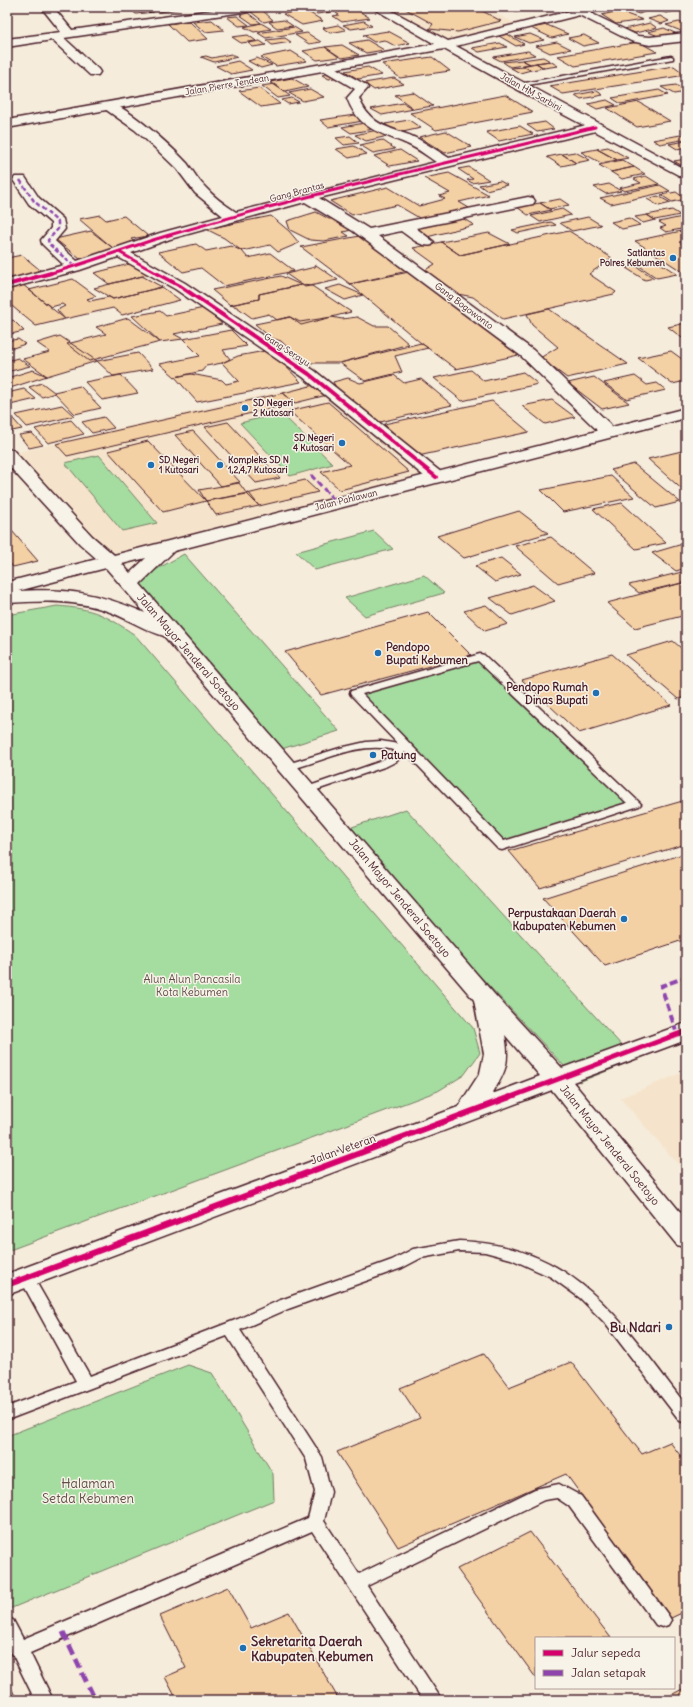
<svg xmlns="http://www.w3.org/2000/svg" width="693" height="1707" font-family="Delius,sans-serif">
	<rect width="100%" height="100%" fill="#f6ecdb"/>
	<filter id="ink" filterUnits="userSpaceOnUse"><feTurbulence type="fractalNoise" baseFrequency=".025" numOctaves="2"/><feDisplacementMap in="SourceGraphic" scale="8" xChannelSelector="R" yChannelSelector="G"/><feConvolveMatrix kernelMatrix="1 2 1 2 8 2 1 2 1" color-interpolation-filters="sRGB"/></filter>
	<g filter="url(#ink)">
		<path fill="#f5e4cb" d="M377,7H482L521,26L446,45Z
			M316,382L429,476L110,558L15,453Z
			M686,1071V1173L620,1098Z"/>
		<path fill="#a5dca0" stroke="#787e66" d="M281,413L333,464L290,476L240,423Z
			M99,455L157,523L122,531L65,463Z
			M374,531L393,549L315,570L296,552Z
			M184,554L339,731L275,751L130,584Z
			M424,575L444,593L365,616L345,598Z
			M57,606C95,609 104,614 135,635L473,1028L480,1053L464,1075L438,1091L7,1251V615Z
			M480,657L635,804L502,846L355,693Z
			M406,809L635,1060L579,1082L343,830Z
			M188,1365L212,1373L273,1474L274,1500L7,1610V1436Z"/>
		<path fill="#f4d0a5" stroke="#4a1f2b" d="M127,7H148L154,12L136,14Z
			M153,7H176L178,9L159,12Z
			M328,7H355L333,10Z
			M402,7H475L501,21L458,32L429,29L433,24Z
			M505,7H526L531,9L518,12Z
			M635,7H641L649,10L639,14L626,9Z
			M667,7L676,11L666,13L655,9Z
			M324,8L331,12L317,14L310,10Z
			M356,9L370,18L342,22L333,16L339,15L335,12Z
			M262,10L273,20L264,22L251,12Z
			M305,10L323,21L302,25L283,14Z
			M618,11L643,20L616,24L602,15Z
			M248,13L261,23L253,24L240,15Z
			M237,16L249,25L239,26L227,17Z
			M660,16L669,21L661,24L648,19Z
			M212,20L224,30L205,32L193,22Z
			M284,20L293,26L277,28L269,22Z
			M189,21L208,39L187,42L168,24Z
			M364,21L372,26L351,29L343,25Z
			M679,22L686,25V33L666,25Z
			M261,23L271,29L254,32L244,27Z
			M650,23L657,28L635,33L624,29Z
			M338,25L346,30L330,33L323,28Z
			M547,25L568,34L552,38L531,28Z
			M294,27L302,32L266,38L258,33Z
			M664,28L677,34L661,37L648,32Z
			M388,31L410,43L395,46L384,40L374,42L363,35Z
			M307,33L321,42L309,44L295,35Z
			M507,34L524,44L516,46L499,36Z
			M530,34L544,40L529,43L515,37Z
			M248,35L256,41L241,43L232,37Z
			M584,35L599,43L583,46L568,38Z
			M285,38L291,42L272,45L266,40Z
			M367,40L384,50L366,53L349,43Z
			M260,41L266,45L253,47L248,43Z
			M557,42L571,49L550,53L536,46Z
			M639,42L657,52L575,66L558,56Z
			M500,43L507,47L479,52L472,48Z
			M342,45L359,55L342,58L325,47Z
			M325,47L339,57L317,60L303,51Z
			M291,51L307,61L276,66L261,57Z
			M528,51L535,55L501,61L493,57Z
			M231,54L238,57L214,62L201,57L206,56L212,58Z
			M432,57L450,71L400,78L382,64Z
			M543,57L550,61L530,64L522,60Z
			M257,58L272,65L261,68L248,61Z
			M522,60L530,64L510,67L503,62Z
			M238,61L252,70L231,74L216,66Z
			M550,61L558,66L544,68L536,63Z
			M536,63L544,68L531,70L522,66Z
			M674,66L686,75L563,94L549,86Z
			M368,67L382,75L358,79L345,71Z
			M525,67L531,70L520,73L511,68Z
			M331,73L339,77L329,79L322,75Z
			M292,78L308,87L285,92L270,82Z
			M394,78L404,84L374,90L364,83Z
			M274,84L290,96L278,98L262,86Z
			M676,85L686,92L674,94L661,87Z
			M259,88L280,104L261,107L239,91Z
			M310,89L324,97L303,101L289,93Z
			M659,90L668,95L621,104L612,98Z
			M597,91L603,95L581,99L575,95Z
			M413,92L433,106L414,109L395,95Z
			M505,95L533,112L436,130L410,113Z
			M292,98L299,102L288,104L282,100Z
			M607,100L616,105L597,109L588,104Z
			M639,102L670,121L637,127L607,108Z
			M403,103L414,109L382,115L371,109Z
			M355,115L363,121L328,127L320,120Z
			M409,120L421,128L398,133L385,124Z
			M545,122L554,129L537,132L527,125Z
			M365,123L374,129L351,133L342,127Z
			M520,126L533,134L499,141L486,132Z
			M377,130L388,136L366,141L355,135Z
			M446,131L472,147L445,153L419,137Z
			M686,134V139L660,144L653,140Z
			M350,136L359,143L344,145L336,138Z
			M382,140L395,149L373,153L360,145Z
			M686,141V147L677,149L669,144Z
			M354,146L367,154L349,158L336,149Z
			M608,147L628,158L617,160L597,149Z
			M597,149L617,160L601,163L581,152Z
			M400,150L417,161L390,166L374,156Z
			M575,152L590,160L576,163L562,154Z
			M562,154L576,163L561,166L547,157Z
			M686,159V168L674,161Z
			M622,160L634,167L611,172L599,165Z
			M469,167L489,180L472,183L467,180L473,179L458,169Z
			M634,167L645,174L622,179L611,172Z
			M449,173L489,195L459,202L469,208L421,219L397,205L352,215L330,201L388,187L419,206L445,199L439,196L450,193L424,178Z
			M646,176L659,184L624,191L619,188L641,183L634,179Z
			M500,181L507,185L486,190L479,185Z
			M609,184L621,191L606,194L594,187Z
			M660,185L670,191L611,204L600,198Z
			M676,192L686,199L672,202L661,195Z
			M658,196L671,203L659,206L647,199Z
			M560,199L569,205L549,209L540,203Z
			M540,203L551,210L528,215L517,207Z
			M562,209L571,215L540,222L531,216Z
			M672,210L680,215L655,220L647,215Z
			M316,212L329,219L340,218L356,229L343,232L349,236L324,241L310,240L290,230L287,221Z
			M100,215L106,220L124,216L148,236L131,239L137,244L114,249L79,219Z
			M457,215L474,225L427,237L410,227Z
			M647,215L655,220L643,223L635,217Z
			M271,216L289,231L299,243L278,252L270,245L242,251L224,238L206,229Z
			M588,217L601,225L572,231L560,223Z
			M682,217L686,220V228L666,232L660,228L666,226L659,222Z
			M629,218L640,225L622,229L611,222Z
			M551,222L556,225L518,233L512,230Z
			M686,230V241L679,242L686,247V274L635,241Z
			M91,231L114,249L85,263L55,239Z
			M569,231L612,258L589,274L616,292L614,294L503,319L473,297L458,294L422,272L435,264L413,248L441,242L460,255Z
			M489,233L510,244L460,255L441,242Z
			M365,235L412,270L350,284L301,247Z
			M196,244L206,251L231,246L242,251L248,258L270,253L294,271L224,286L201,268L183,272L158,252Z
			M22,255L45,274L16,281L7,274V258Z
			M657,261L677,274L657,278L638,265Z
			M133,263L156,273L109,284L94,273Z
			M316,265L338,280L305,287L286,274L315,267Z
			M636,266L654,278L645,280L626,268Z
			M414,271L523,354L456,369L421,343L350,284Z
			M142,276L162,287L113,299L94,288Z
			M281,276L301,285L259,294V299L230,305L212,290Z
			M73,279L96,296L87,299L90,301L109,297L113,299L162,287L180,300L122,315L113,308L65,319L57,310L65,306L62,304L51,307L29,290Z
			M22,284L65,319L36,326L7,302V297L9,296L7,294V288Z
			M301,285L312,286L351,312L301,325L290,317L277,320L269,314L252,318L237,307L230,305L259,299V294Z
			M340,285L363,295L345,300L325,289Z
			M204,308L222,324L174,334L183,339L160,342L132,316L160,311L166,316Z
			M549,309L628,364L567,378L540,358L558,347L532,325L527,314Z
			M290,317L300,322L332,317L342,319L357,317L374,326H388L409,344L340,363H304L281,341L271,338L255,324Z
			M128,318L160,342L89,361L67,344L106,334L96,327Z
			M13,320L24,331L7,335V322Z
			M686,323V341L668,327Z
			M231,330L247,346L223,350L230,359L222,363L206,366L202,371L175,377L160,364L200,356L183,339Z
			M60,336L97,361L47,376L23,359L50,352L37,343Z
			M18,339L25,344L13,348L7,343V341Z
			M421,343L428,348L395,356L402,372L365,381L340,363Z
			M270,350L301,382L197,402L175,377L191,374L222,380L226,384L239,381L222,363L238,356Z
			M671,351L686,362V381L672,384L638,358Z
			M138,353L153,369L113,376L97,361Z
			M18,358L30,366L7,372V361Z
			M33,370L47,376L7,389V378Z
			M471,370L484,381L523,372L538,384L462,401L434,378Z
			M121,375L138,393L102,400L85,382Z
			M394,375L404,383L421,379L452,405L376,423L337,389L333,382L348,378L360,383Z
			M635,376L647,385L657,383L666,390L626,399L604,383Z
			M594,377L629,403L602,409L568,383Z
			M42,383L54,392L55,393L42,397L29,387Z
			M318,384L331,394L295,403L283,393Z
			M80,386L101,408L75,414L54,392Z
			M24,389L36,399L10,405L7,403V393Z
			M283,393L295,403L67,456L56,444Z
			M552,400L575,417L545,424L522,406Z
			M492,401L529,432L418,456L384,424Z
			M328,402L409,472L340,490L321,472L350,465L289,411Z
			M62,405L74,416L27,427L16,415Z
			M7,412L22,429L7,432Z
			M104,417L114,428L92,433L82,422Z
			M71,420L84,434L48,443L35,429Z
			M228,422L280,478L256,483L205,427Z
			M193,431L240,482L221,486L175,435Z
			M32,433L43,445L29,448L19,435Z
			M148,441L206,501L163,512L108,451Z
			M686,450V493L648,459Z
			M634,464L680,502L656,508L611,470Z
			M611,476L634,497L563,512L541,490Z
			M305,480L318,492L259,506L247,494Z
			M239,483L247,494L206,501L199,490Z
			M249,493L259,506L216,515L206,501Z
			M622,503L666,543L636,549L593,509Z
			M519,511L548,533L464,558L437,536Z
			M12,531L38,561L13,567L7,560V532Z
			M551,537L594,573L558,583L515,546Z
			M686,543V568L676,571L652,553Z
			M501,558L521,574L495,582L475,566Z
			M686,571V582L639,593L629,585Z
			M686,582V615L635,628L607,603Z
			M533,585L555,601L512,615L490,598Z
			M486,605L508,624L485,631L464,611Z
			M428,612L471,655L321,695L285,652Z
			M673,641L681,648L686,647V697L678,699L626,655Z
			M612,654L671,705L579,733L522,680Z
			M686,800V844L540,888L509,851Z
			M686,853V939L605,966L543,898Z
			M484,1354L509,1387L571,1362L642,1454L670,1442L686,1463V1611L671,1618L566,1474L398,1547L337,1452L420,1418L400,1388Z
			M530,1532L611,1638H536V1678L457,1569Z
			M228,1587L251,1628L289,1612L339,1700H177L165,1677L186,1668L160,1616Z
			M7,1679L17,1700H7Z
			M686,1687V1700H662Z"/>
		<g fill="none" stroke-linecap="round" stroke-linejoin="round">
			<defs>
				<path id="lane" d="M671,56L673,57V59L517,87L514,85Z
					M480,654L484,655L639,802L641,804L639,806L502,850L498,849L405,752L397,761L387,766L308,793L304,792L302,790L304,788L379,762L389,757L394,750C359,741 322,762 288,770L282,767L284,765L340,748L366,742L381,741L398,744L351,695L350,693L351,691ZM478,661L627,803L504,841L362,694Z
					M459,1241C577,1245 621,1322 686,1405V1423L680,1421L604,1322L580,1298L551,1277L511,1259L485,1252L459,1251L421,1258L402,1268L288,1309L240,1330L322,1457L331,1492L324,1521L359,1574L535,1489L559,1484L581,1496L668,1615L671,1620L668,1625L662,1627L656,1625L569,1506L557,1498L544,1500L367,1586L442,1700H423L312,1531L30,1653L53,1700H35L7,1643V1617L13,1620L23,1639L308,1518L315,1492L306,1459L227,1336L7,1420V1407L76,1381L19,1277L21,1273L26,1271L31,1273L90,1376L238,1319L278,1301L392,1260L413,1249Z"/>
				<path id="street" d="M41,7H53L72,30L233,7H263L257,10L64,38L98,69L100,72L98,75H90L52,40L7,47V39L61,32Z
					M563,7H578L638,36L650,37L686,33V41L650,45L631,41Z
					M327,63L366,85L368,88L359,98C371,129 394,127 418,139C429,145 439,152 449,158L595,123L600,124L601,127L600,130L319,198L369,229L528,197L533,198L535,201L533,204L416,228L434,242L432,245C421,248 410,237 401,231L378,236L533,350L610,424L612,433L610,437L604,438L598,437L596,429L521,356L353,231L305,202L170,239L131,253L185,283L315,371L442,473L445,477L442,481L436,482L430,481L303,377L175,289L118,257L80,270L7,289V280L64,265L42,244L41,240L51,228V223L29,204L13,180L15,177H25L39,198L63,219L65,229L55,241L56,242L77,261L160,233L223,216L195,193L177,169L153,146L135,130L105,109L103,106L105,103C121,99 175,150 187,163C193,171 198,180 205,187C214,197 225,205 236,212L436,162C427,156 417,148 407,144C380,132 359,130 347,98L355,89L323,70L321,67Z"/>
				<path id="secondary" d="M371,7H385L448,41L586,7H606L604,9L456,46L686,170V179L549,107L444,49L7,128V120L435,44Z
					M686,408V418L174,551L140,584L494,994L562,1068L686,1023V1040L573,1082L686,1219V1248L677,1245L552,1090L7,1295V1274L458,1107L480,1073L484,1054L474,1000L164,636C146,631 128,619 110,612C76,599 43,601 7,603V582L97,559L80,544L7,464V449L13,450L92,536L114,555ZM146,558L130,573L122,564ZM106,568L145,613C99,593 68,588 18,591ZM505,1035L540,1076L492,1094C506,1071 510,1063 505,1035Z"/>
			</defs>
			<use href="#lane" stroke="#4a1f2b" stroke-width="3"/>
			<use href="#street" stroke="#4a1f2b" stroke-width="3"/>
			<use href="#secondary" stroke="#4a1f2b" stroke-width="3"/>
			<use href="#lane" fill="#f7f3e8" fill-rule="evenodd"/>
			<use href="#street" fill="#f7f3e8" fill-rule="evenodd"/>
			<use href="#secondary" fill="#f7f3e8" fill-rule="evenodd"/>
			<path stroke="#8e44ad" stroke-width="2.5" stroke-dasharray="4.5 2.5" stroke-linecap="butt" d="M20,180L34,201L58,222V229L48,240L49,244L75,267"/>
			<path stroke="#8e44ad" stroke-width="3" stroke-dasharray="6 3" stroke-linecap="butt" d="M311,475L336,502"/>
			<path stroke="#8e44ad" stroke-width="4" stroke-dasharray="8 4" stroke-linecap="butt" d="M677,1034L661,986L686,977"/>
			<path stroke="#8e44ad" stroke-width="5" stroke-dasharray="10 5" stroke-linecap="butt" d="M63,1632L95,1700"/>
			<defs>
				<path id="cycleway-far3" d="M119,252L158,274
					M48,274C88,263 126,248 166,236C307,194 452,162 595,127"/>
				<path id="cycleway-far2" d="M156,273L180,286L309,374L436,477
					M7,285L51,273"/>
				<path id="cycleway-far1" d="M508,1098L686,1031"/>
				<path id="cycleway" d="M7,1285L510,1097"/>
			</defs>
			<use href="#cycleway-far3" stroke="#f7f3e8" stroke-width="4.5"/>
			<use href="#cycleway-far2" stroke="#f7f3e8" stroke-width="6"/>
			<use href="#cycleway-far1" stroke="#f7f3e8" stroke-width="8"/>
			<use href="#cycleway" stroke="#f7f3e8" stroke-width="9"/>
			<use href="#cycleway-far3" stroke="#d6006c" stroke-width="3"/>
			<use href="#cycleway-far2" stroke="#d6006c" stroke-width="4"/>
			<use href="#cycleway-far1" stroke="#d6006c" stroke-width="5"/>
			<use href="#cycleway" stroke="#d6006c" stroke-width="6"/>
		</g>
	</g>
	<g fill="#1f6fb2" stroke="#f7f3e8" stroke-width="1.5">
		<circle cx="673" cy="258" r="4"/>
		<circle cx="245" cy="408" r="4"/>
		<circle cx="342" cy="443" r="4"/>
		<circle cx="151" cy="465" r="4"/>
		<circle cx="220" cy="465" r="4"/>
		<circle cx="378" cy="653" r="4"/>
		<circle cx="596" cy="693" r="4"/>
		<circle cx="373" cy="755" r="4"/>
		<circle cx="624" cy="919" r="4"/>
		<circle cx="669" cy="1327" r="4"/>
		<circle cx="243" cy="1648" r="4"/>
	</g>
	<g text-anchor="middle" stroke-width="3" stroke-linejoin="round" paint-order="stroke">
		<g font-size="9" fill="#4a1f2b" stroke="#f7f3e8">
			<text transform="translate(227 85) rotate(-10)" y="3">Jalan Pierre Tendean</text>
			<text transform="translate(531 92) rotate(29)" y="3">Jalan HM Sarbini</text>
			<text transform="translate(297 192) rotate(-15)" y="3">Gang Brantas</text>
			<text transform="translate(464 306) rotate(37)" y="3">Gang Bogowonto</text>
			<text transform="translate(287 350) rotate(33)" y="3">Gang Serayu</text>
			<text transform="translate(346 500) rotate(-14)" y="3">Jalan Pahlawan</text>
		</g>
		<g font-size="9" font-weight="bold" fill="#4a1f2b" stroke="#f7f3e8" text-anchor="start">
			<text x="665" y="256" text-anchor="end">Satlantas<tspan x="665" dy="10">Polres Kebumen</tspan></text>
			<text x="253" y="406">SD Negeri<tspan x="253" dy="10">2 Kutosari</tspan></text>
			<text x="334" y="441" text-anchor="end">SD Negeri<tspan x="334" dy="10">4 Kutosari</tspan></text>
			<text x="159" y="463">SD Negeri<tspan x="159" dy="10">1 Kutosari</tspan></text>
			<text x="228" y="463">Kompleks SD N<tspan x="228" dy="10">1,2,4,7 Kutosari</tspan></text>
		</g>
		<g font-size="11" font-weight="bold" fill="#4a1f2b" stroke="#f7f3e8" text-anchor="start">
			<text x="386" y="651">Pendopo<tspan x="386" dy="13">Bupati Kebumen</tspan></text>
			<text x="588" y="691" text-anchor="end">Pendopo Rumah<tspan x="588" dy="13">Dinas Bupati</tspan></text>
			<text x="381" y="759">Patung</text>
			<text x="616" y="917" text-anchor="end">Perpustakaan Daerah<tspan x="616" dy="13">Kabupaten Kebumen</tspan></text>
		</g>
		<g font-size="11" fill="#4a1f2b" stroke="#f7f3e8">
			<text transform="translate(189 652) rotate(49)" y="4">Jalan Mayor Jenderal Soetoyo</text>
			<text transform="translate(400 898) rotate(50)" y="4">Jalan Mayor Jenderal Soetoyo</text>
			<text transform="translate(610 1145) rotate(51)" y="4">Jalan Mayor Jenderal Soetoyo</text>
			<text transform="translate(343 1149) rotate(-20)" y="4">Jalan Veteran</text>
		</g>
		<g font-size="11" fill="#614e48" stroke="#f7f3e8">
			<text x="192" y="983">Alun Alun Pancasila<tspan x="192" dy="13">Kota Kebumen</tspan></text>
		</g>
		<g font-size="13" font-weight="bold" fill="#4a1f2b" stroke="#f7f3e8" text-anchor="end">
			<text x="661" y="1332">Bu Ndari</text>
			<text x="251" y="1646" text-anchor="start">Sekretarita Daerah<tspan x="251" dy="15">Kabupaten Kebumen</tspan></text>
		</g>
		<g font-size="13" fill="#614e48" stroke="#f7f3e8">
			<text x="88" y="1488">Halaman<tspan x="88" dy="15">Setda Kebumen</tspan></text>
		</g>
	</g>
	<rect width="693" height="1707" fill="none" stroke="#f7f3e8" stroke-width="24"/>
	<rect x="12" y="12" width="669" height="1683" fill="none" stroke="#4a1f2b" stroke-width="1.5" filter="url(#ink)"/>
	<rect x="535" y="1637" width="140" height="52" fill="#f7f3e8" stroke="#b29e9c"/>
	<rect x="543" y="1650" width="20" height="6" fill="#d6006c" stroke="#b29e9c"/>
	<text x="571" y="1657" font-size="12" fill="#4a1f2b">Jalur sepeda</text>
	<rect x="543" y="1670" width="20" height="6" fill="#8e44ad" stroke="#b29e9c"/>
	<text x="571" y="1677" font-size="12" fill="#4a1f2b">Jalan setapak</text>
</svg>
